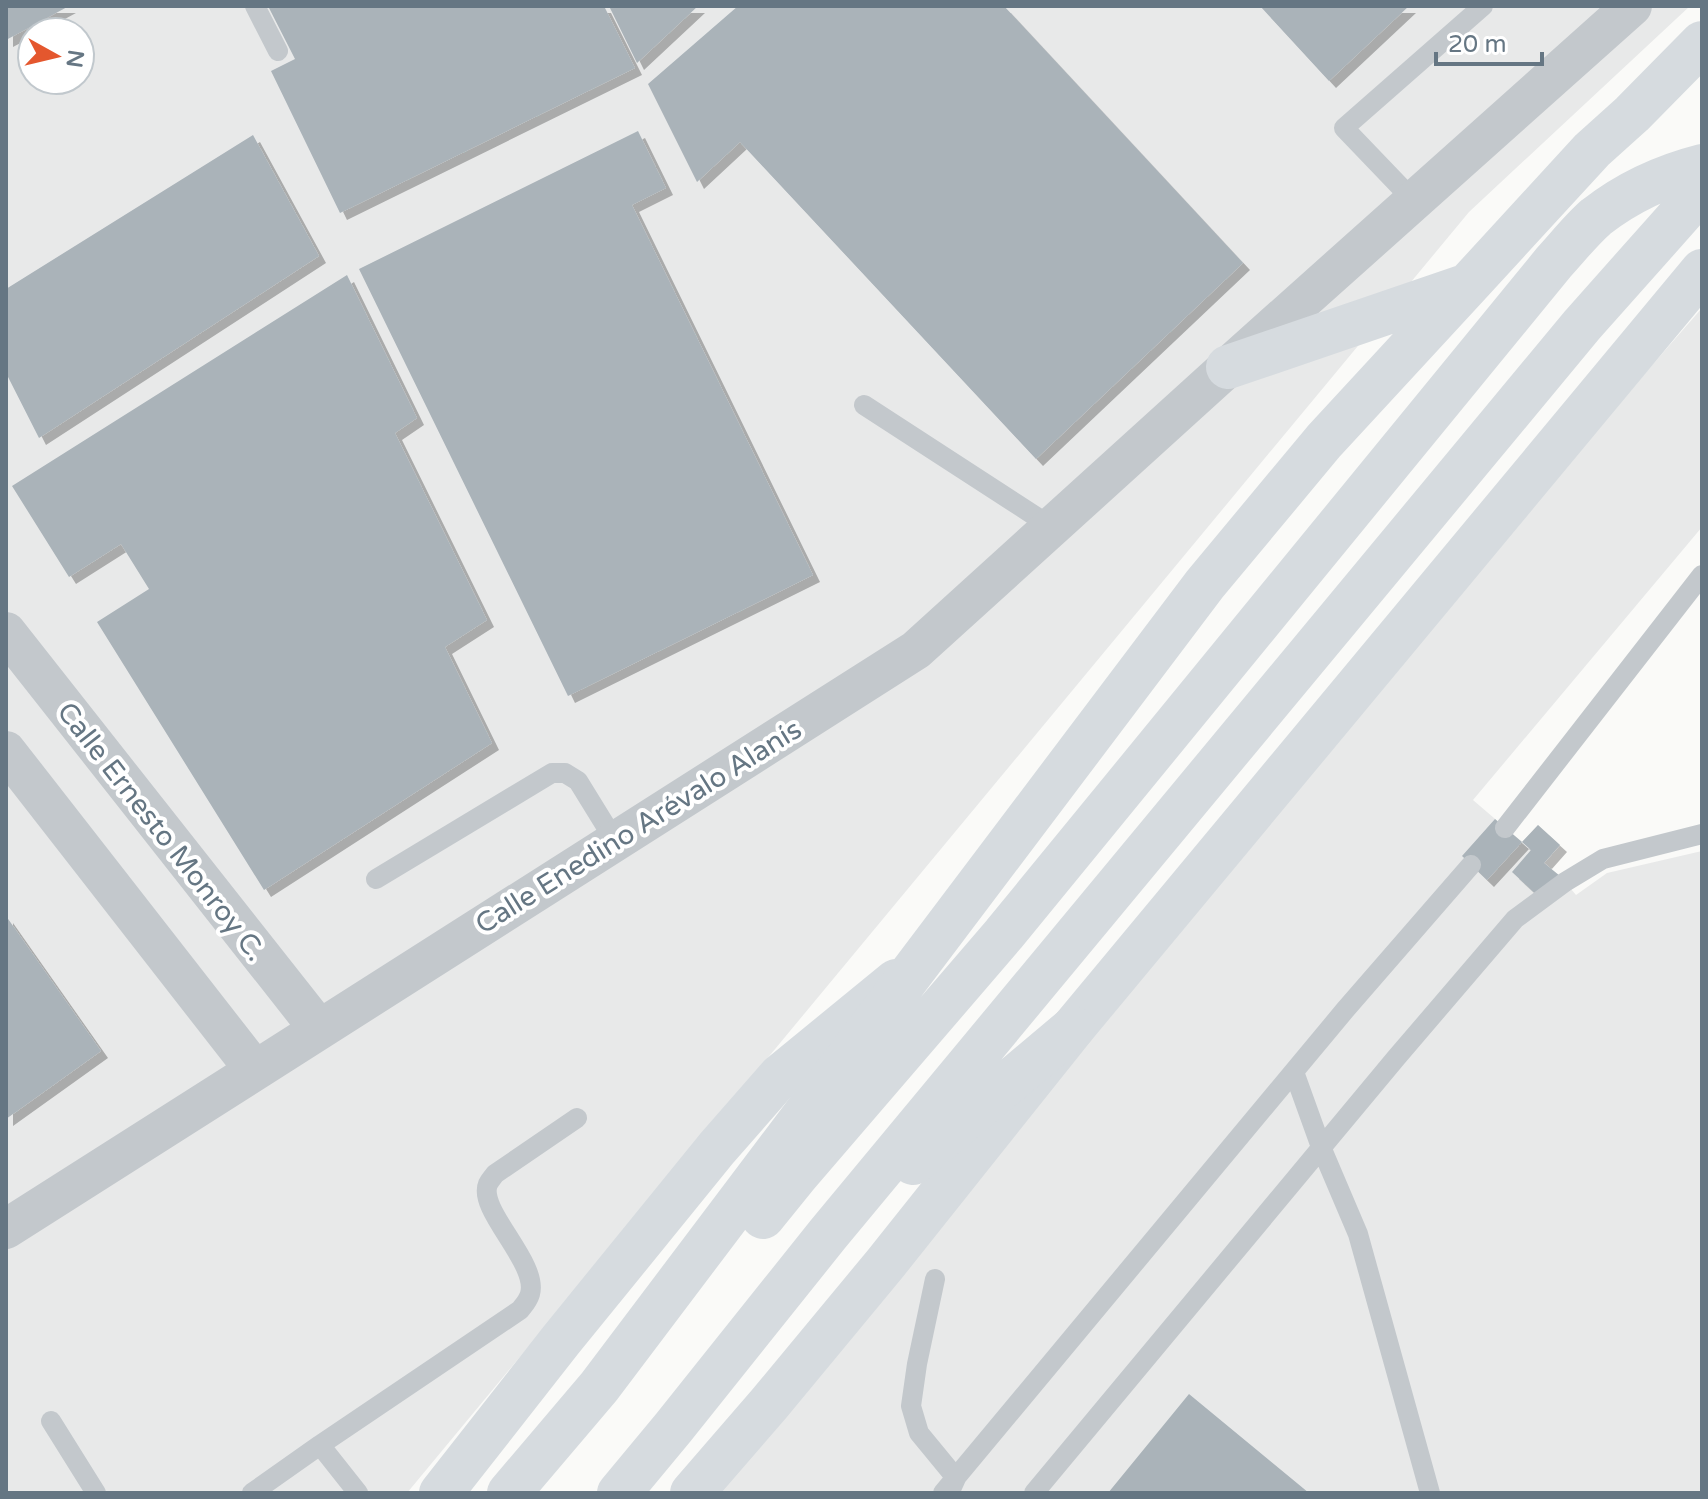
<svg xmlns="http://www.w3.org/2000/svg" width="1708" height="1499" font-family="'Varela Round',sans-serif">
	<defs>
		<filter id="shadow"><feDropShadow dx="7" dy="7" stdDeviation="0" flood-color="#0004"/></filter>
	</defs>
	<rect width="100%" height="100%" fill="#fafaf8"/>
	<path fill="#e8e9e9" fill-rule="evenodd" d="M6,6H1690L1469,212L407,1493H6ZM32,32H80V80H32Z
		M1702,308V527L1473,800L1522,842L1538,825L1560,845L1544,863L1560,876L1576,895L1607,873L1702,851V1493H706L1467,577Z"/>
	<path fill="#aab3b9" filter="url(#shadow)" d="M6,6H69L6,40Z
		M268,6H604L635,68L340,213L271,71L295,59Z
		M609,6H698L637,63Z
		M738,6H1004L1243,263L1036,459L740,142L697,182L648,84Z
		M1260,6H1409L1329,81Z
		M638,131L666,188L632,205L813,575L568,696L359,269Z
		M253,135L319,256L39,438L6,373V289Z
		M347,275L417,418L395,433L487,620L445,647L492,743L264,890L97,622L149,589L121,544L69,577L12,486Z
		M1495,819L1522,842L1487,880L1462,856Z
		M1538,825L1560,845L1544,863L1560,876L1540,898L1512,872L1531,850L1522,842Z
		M6,916L101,1051L6,1119Z
		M1189,1394L1309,1493H1108Z"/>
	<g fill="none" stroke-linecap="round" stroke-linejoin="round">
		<path stroke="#c3c8cc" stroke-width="20" d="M255,6L278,51
			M1414,201L1344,128L1483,6
			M864,405L1052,527
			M1505,828L1702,575
			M376,879L552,773H565L578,781L615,841
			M1294,1072L1321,1147L1358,1234L1430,1493
			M935,1279L917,1364L911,1406L919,1433L956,1478L951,1489
			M51,1421L96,1493
			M320,1445L520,1310C524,1305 528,1301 530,1294C539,1263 477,1210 488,1184C490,1180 493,1177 495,1174L577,1118
			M252,1493L320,1445L358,1493
			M943,1493L1345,1010L1471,865
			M1034,1493L1396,1058L1515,919L1565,882L1603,859L1702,834"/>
		<path stroke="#c3c8cc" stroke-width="40" d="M6,632L319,1029
			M6,751L254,1069
			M6,1229L916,650L1228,367L1632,6"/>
		<path stroke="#d6dbdf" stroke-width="44" d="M441,1493L561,1340L717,1148L780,1076L896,981
			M692,1493L769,1404L885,1264L1073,1028L1702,271"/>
		<path stroke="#d6dbdf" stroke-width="44" d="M1228,367L1462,287
			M913,1163L1073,1028
			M763,1217L797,1175L1004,934L1554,262C1567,248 1581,230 1596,217C1628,192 1663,176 1702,166
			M509,1493L599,1387L1205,584L1324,441L1468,285L1592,150L1632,114L1702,43
			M619,1493L673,1428L828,1234L1582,325L1702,190"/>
	</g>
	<g text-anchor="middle" stroke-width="8" stroke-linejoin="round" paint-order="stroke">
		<g font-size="28" fill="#657683" stroke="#fff">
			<text transform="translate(638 826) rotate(-32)" y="10">Calle Enedino Arévalo Alanís</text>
			<text transform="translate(162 831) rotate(52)" y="10">Calle Ernesto Monroy C.</text>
		</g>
	</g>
	<rect width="1708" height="1499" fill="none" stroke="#657683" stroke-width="16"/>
	<g transform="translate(56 56) rotate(98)"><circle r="38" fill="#ffffff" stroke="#c1c8cd" stroke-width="2"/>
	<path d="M0-6L14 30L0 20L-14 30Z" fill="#e4572e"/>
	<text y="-12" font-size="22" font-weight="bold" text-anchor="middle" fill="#657683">N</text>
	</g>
	<path d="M1436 52v12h106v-12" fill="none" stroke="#657683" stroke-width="4"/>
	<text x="1448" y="52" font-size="24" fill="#657683" stroke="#ffffff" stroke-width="6" paint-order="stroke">20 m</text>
</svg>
